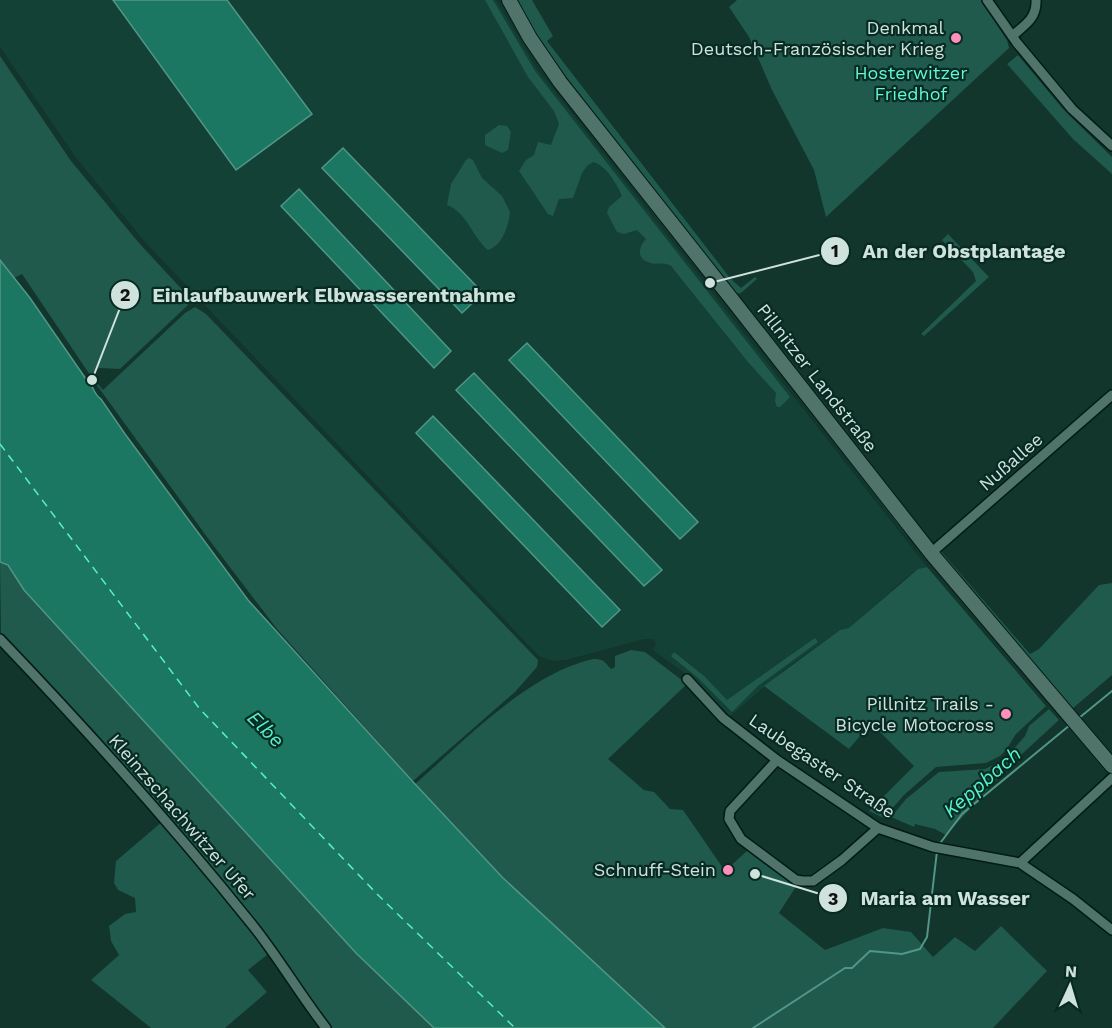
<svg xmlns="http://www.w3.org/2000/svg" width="1112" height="1028" font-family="'Work Sans',sans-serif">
	<rect width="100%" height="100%" fill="#12352c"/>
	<path fill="#144136" d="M0,0H496L537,69L927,567L918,569L901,582L849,629L840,630L788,667L730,716L686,674L654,651L653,648L656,646L654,639H644L566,660L552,661L539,656L199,299L145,242L77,159L0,47Z"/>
	<path fill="#1f5a4c" d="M485,0H493L535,71L790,397L780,407H777L775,401L776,393L748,362L671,266C663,261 656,266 648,262C636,258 639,246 646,239L637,230L624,234L617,232L607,213L609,207L622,196C617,184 606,165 593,162L587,166L582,173L573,198L559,199L553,216L548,214L519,171L526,160L534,155L538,142L551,145L559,124L554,111L528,77Z
		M500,0L540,65L691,262L540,67Z
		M517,0H532L553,36L547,41L730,278L741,288L755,277L757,279L741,293L736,294L567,78L535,32Z
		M737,0H981L1007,40L1009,48L826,217L814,170L772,90L749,37L729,7Z
		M1018,55L1063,109L1112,157V174L1073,139L1007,64Z
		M0,56L71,161L139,243L188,296L189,300L188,305L120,369L99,368L90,375L22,274L14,278L0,260Z
		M499,125L507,126L511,132L508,150L502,153L485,145V135Z
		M469,158L473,160L482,178L502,196L510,212C508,227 503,245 488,250C472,237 467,212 447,205L451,184L466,160Z
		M948,234L989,277L924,336L921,334L976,281L973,272L942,240Z
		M718,293L908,535L907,536Z
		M195,307L206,314L538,660L537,667L515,692L413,781L277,629L210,541L96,384L97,383L103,390L185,313Z
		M939,549L1030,654L1039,649L1099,585L1112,583V675L1072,709L939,553Z
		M0,562L8,565L24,590L356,953L434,1028H332L311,1002L261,929L216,873L139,784L1,637Z
		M927,567L1046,706L1016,734L1006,750L1000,756L986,763L936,767L904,795L884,818L869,811L914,766L871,723L849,749L764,686L840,630L849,628L918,569Z
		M815,638L818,642L758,686L732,712L698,678L671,656L674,652L704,676L727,700Z
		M631,650L645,652L687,684L608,759L644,790L654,792L670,809L683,810L725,871L749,849L797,885L779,913L825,950L883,928L911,932L933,957L955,937L975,951L1001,926L1047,971L993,1028H665L503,878L415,784C461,744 520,682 579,663C585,661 594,657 601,660C605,661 608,666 611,669L615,667V656Z
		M1049,709L1059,720L1010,765L946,835L935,829L915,824L914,827L891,817L906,799L939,772L985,769L1005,759L1025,736L1029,726Z
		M163,821L251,930L267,955L248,970L267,992L225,1028H151L91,980L119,955L111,941L109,926L125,914L136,912L135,898L118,890L114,883L116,861Z"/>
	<path fill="#1b7662" stroke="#519687" stroke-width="1.5" d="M113,0H227L312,114L236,170Z
		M343,148L483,293L462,313L322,168Z
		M299,189L451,351L434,368L281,206Z
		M0,260L30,298L86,379C93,381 92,394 101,399L125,434L248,600L415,784L503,878L665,1028H434L356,953L24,590L8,565L0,562Z
		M527,343L698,522L680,539L509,360Z
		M474,373L662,570L644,586L456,390Z
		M433,416L620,610L602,627L416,433Z"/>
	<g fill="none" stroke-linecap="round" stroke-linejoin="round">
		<path stroke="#519687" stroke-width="2" d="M1079,718L1112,691
			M938,846L962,814L1070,725
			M753,1028L845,968H852L870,951L902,954L920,949L927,937L937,851"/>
		<path stroke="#56f1cc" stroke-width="1.5" stroke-dasharray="8 6" stroke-linecap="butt" d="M0,444L199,708L377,894L515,1028"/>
		<defs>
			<path id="minor" d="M987,0L1017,43L1072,109L1112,146
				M1012,36C1025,25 1037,18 1036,0
				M931,553L1112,395
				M0,639C89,732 174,827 254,927C280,960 301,996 326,1028
				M687,679L723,718L777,760L878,828L933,847L1020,863L1073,899L1112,930
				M777,760L730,811L729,819L741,839L796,880L802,881H813L842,860L878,828
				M1020,863L1112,778"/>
			<path id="secondary" d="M509,0L530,38L560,82L734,302L931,553L1112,766"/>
		</defs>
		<use href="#minor" stroke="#021b15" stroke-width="12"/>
		<use href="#secondary" stroke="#021b15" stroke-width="16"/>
		<use href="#minor" stroke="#51746a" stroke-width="9"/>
		<use href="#secondary" stroke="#51746a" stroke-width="14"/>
	</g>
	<g fill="#fe8ebc" stroke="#072b22" stroke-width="2">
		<circle cx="956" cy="38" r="6"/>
		<circle cx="1006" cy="714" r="6"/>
		<circle cx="728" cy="870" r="6"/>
	</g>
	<g text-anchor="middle" stroke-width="4.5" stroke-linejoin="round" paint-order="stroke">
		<g font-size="18" fill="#cfe2dc" stroke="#072b22" text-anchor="end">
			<text x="944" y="34">Denkmal<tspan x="944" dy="21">Deutsch-Französischer Krieg</tspan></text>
			<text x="994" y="710">Pillnitz Trails -<tspan x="994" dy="21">Bicycle Motocross</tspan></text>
			<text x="716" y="876">Schnuff-Stein</text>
		</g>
		<g font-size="18" fill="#60f9d4" stroke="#072b22">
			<text x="911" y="79">Hosterwitzer<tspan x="911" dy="21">Friedhof</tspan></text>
		</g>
		<g font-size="18" fill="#cfe2dc" stroke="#072b22">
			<text transform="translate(817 378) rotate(52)" y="6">Pillnitzer Landstraße</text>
			<text transform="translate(1011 462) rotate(-41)" y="6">Nußallee</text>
			<text transform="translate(822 766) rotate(34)" y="6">Laubegaster Straße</text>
			<text transform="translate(182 817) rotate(49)" y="6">Kleinzschachwitzer Ufer</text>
		</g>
		<g font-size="20" font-style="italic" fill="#56f1cc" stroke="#072b22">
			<text transform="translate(266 729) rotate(45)" y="7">Elbe</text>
			<text transform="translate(982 782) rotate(-41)" y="7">Keppbach</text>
		</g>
	</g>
	<path fill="none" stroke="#cfe2dc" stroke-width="2" d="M710 283L835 251M92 380L125 295M755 874L833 898"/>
	<g fill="#cfe2dc" stroke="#072b22" stroke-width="2">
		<circle cx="710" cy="283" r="6"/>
		<circle cx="92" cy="380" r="6"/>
		<circle cx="755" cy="874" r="6"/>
		<circle cx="835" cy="251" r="15"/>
		<circle cx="125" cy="295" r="15"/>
		<circle cx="833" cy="898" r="15"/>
	</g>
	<g font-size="18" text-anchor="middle" font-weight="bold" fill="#111">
		<text x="835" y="257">1</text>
		<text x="125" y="301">2</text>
		<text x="833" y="905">3</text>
	</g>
	<g font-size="20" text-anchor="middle" font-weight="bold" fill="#cfe2dc" stroke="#072b22" stroke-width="4.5" stroke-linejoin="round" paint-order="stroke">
		<text x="964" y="258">An der Obstplantage</text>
		<text x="334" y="302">Einlaufbauwerk Elbwasserentnahme</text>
		<text x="945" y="905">Maria am Wasser</text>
	</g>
	<g transform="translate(1070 986) rotate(4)" stroke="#072b22" stroke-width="4.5" paint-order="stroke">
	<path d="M0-4.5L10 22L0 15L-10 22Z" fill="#cfe2dc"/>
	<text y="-9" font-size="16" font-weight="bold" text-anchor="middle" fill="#cfe2dc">N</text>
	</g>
</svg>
